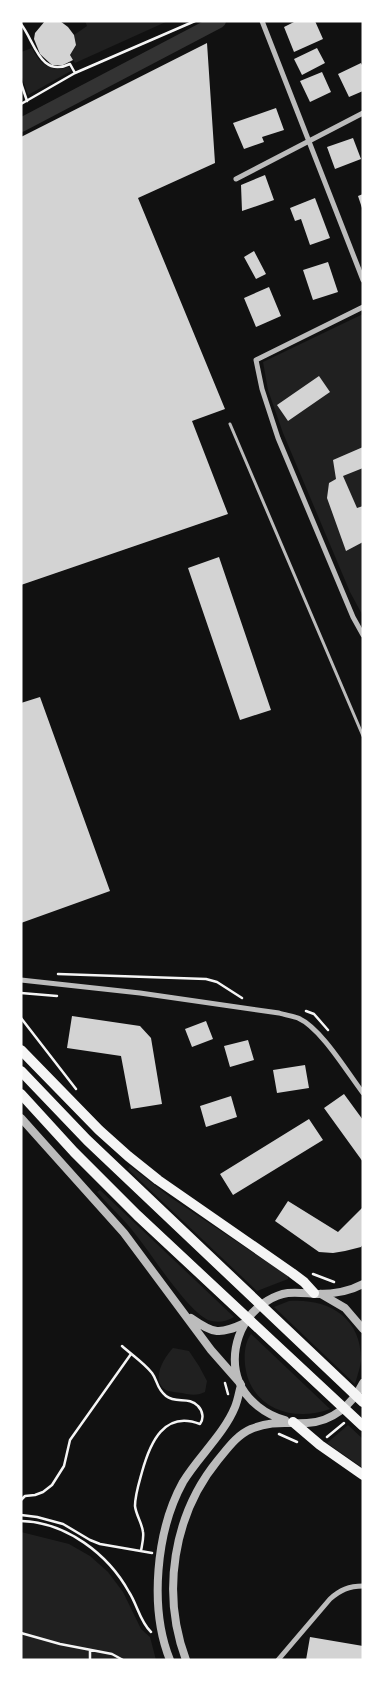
<svg xmlns="http://www.w3.org/2000/svg" width="384" height="1681" font-family="Spectral,serif">
	<rect width="100%" height="100%" fill="#111"/>
	<path fill="#202020" d="M85,21H168L75,63L70,55L76,45L74,35L87,26Z
		M32,48C39,64 52,73 69,67L71,71L28,95L21,75V52Z
		M363,314V616L350,592L283,433L268,390L263,362Z
		M130,1166L170,1197L288,1276V1279L257,1291L128,1169Z
		M100,1190L234,1317C226,1322 217,1323 208,1320C186,1309 153,1256 136,1235C125,1220 110,1207 97,1192Z
		M289,1301C328,1298 362,1317 361,1361C360,1369 357,1376 355,1384L274,1307Z
		M251,1334L330,1409C293,1423 249,1408 245,1364C244,1354 245,1342 251,1334Z
		M173,1348L189,1351L199,1366L207,1381L205,1392C196,1396 191,1395 182,1393C177,1392 170,1392 166,1390C150,1381 164,1357 173,1348Z
		M348,1425L363,1439V1468L327,1443Z
		M21,1532L69,1544L90,1556L108,1572L123,1592L141,1629L150,1637L156,1660H21Z"/>
	<g fill="none" stroke-linecap="round" stroke-linejoin="round">
		<path stroke="#333" stroke-width="14" d="M21,125L219,21"/>
	</g>
	<path fill="#d3d3d3" d="M45,21H60L68,27L74,35L76,45L70,55L73,60L63,65H52L40,54L34,39L35,33Z
		M296,21H315L323,39L294,52L284,27Z
		M207,43L215,163L138,198L225,409L192,421L228,514L21,585V137Z
		M317,48L325,63L302,75L294,59Z
		M361,63L363,67V91L349,97L338,74Z
		M322,72L331,92L310,102L300,81Z
		M276,108L284,130L262,137L264,142L244,149L233,123Z
		M353,138L361,159L335,169L327,147Z
		M265,175L274,200L242,211L241,185Z
		M363,194V208H362L358,196Z
		M315,198L330,238L310,245L301,219L295,221L290,208Z
		M254,251L266,274L256,279L244,257Z
		M328,262L338,292L313,300L303,270Z
		M269,287L281,316L256,327L244,298Z
		M319,376L330,392L288,421L277,405Z
		M363,447V468L343,476L357,508L363,506V542L346,551L327,498L329,483L336,479L333,460Z
		M219,557L271,710L240,720L188,568Z
		M40,697L110,891L21,923V703Z
		M72,1016L140,1026L151,1038L162,1104L131,1109L121,1056L67,1048Z
		M206,1021L213,1039L192,1047L185,1029Z
		M248,1040L254,1060L230,1067L224,1046Z
		M305,1065L309,1088L277,1093L273,1070Z
		M344,1094L363,1120V1162L324,1108Z
		M231,1096L237,1117L206,1127L200,1106Z
		M309,1119L323,1140L233,1195L220,1174Z
		M288,1201L338,1232L363,1207V1244L361,1247L345,1251L333,1253L319,1252L275,1221Z
		M310,1637L363,1646V1660H306Z"/>
	<g fill="none" stroke-linecap="round" stroke-linejoin="round">
		<path stroke="#f5f5f5" stroke-width="2.5" d="M21,24C35,42 40,78 70,64L75,73
			M21,83L27,101
			M21,104L75,73L195,21
			M58,974L206,979L217,982L242,998
			M21,993L57,996
			M306,1011L314,1014L328,1030
			M21,1018L76,1089
			M313,1274L334,1282
			M122,1346C132,1355 144,1363 152,1373C158,1381 156,1388 166,1396C176,1404 189,1396 198,1406C203,1411 204,1419 200,1424C164,1410 150,1443 142,1472C139,1483 135,1495 135,1506C136,1515 142,1523 143,1532C144,1538 142,1545 141,1551
			M225,1383L228,1394
			M279,1434L297,1442
			M327,1437L344,1423
			M21,1500L25,1496L35,1495L43,1492L52,1485L64,1466L70,1440L131,1354
			M21,1515L37,1517L63,1524L90,1540L100,1544L152,1553
			M21,1521C66,1522 108,1554 129,1592C137,1604 140,1622 151,1632
			M21,1633L60,1644L112,1654L123,1660
			M90,1660V1650"/>
		<path stroke="#bcbcbc" stroke-width="3" d="M230,424L363,736"/>
		<path stroke="#bcbcbc" stroke-width="5" d="M262,21L363,280
			M236,179L363,113
			M363,307L256,360L262,389L278,438L353,617L363,635
			M21,980L140,993L279,1013C285,1015 293,1016 298,1018C321,1028 347,1072 363,1093
			M278,1660L330,1599C340,1590 349,1586 363,1586"/>
		<path stroke="#bcbcbc" stroke-width="8" d="M21,1118L124,1233L211,1350L240,1383
			M321,1294L345,1308L363,1329
			M191,1318C214,1334 219,1335 245,1323
			M285,1420C266,1415 247,1401 239,1382C228,1353 240,1317 267,1301C286,1289 298,1293 318,1294C333,1294 350,1291 363,1284
			M170,1660C149,1608 156,1531 183,1482C198,1457 224,1434 235,1407C238,1400 239,1392 241,1385
			M186,1660C161,1593 173,1515 218,1460C228,1448 237,1435 251,1429C273,1420 286,1424 307,1423C332,1422 352,1405 363,1383"/>
		<path stroke="#f5f5f5" stroke-width="10" d="M21,1050L99,1130L128,1156L158,1180L292,1273L304,1282L314,1293
			M21,1071L87,1140L363,1402
			M21,1094L74,1152L137,1215L363,1426
			M293,1422L320,1445L363,1475"/>
	</g>
	<rect width="384" height="1681" fill="none" stroke="#ffffff" stroke-width="45"/>
</svg>
